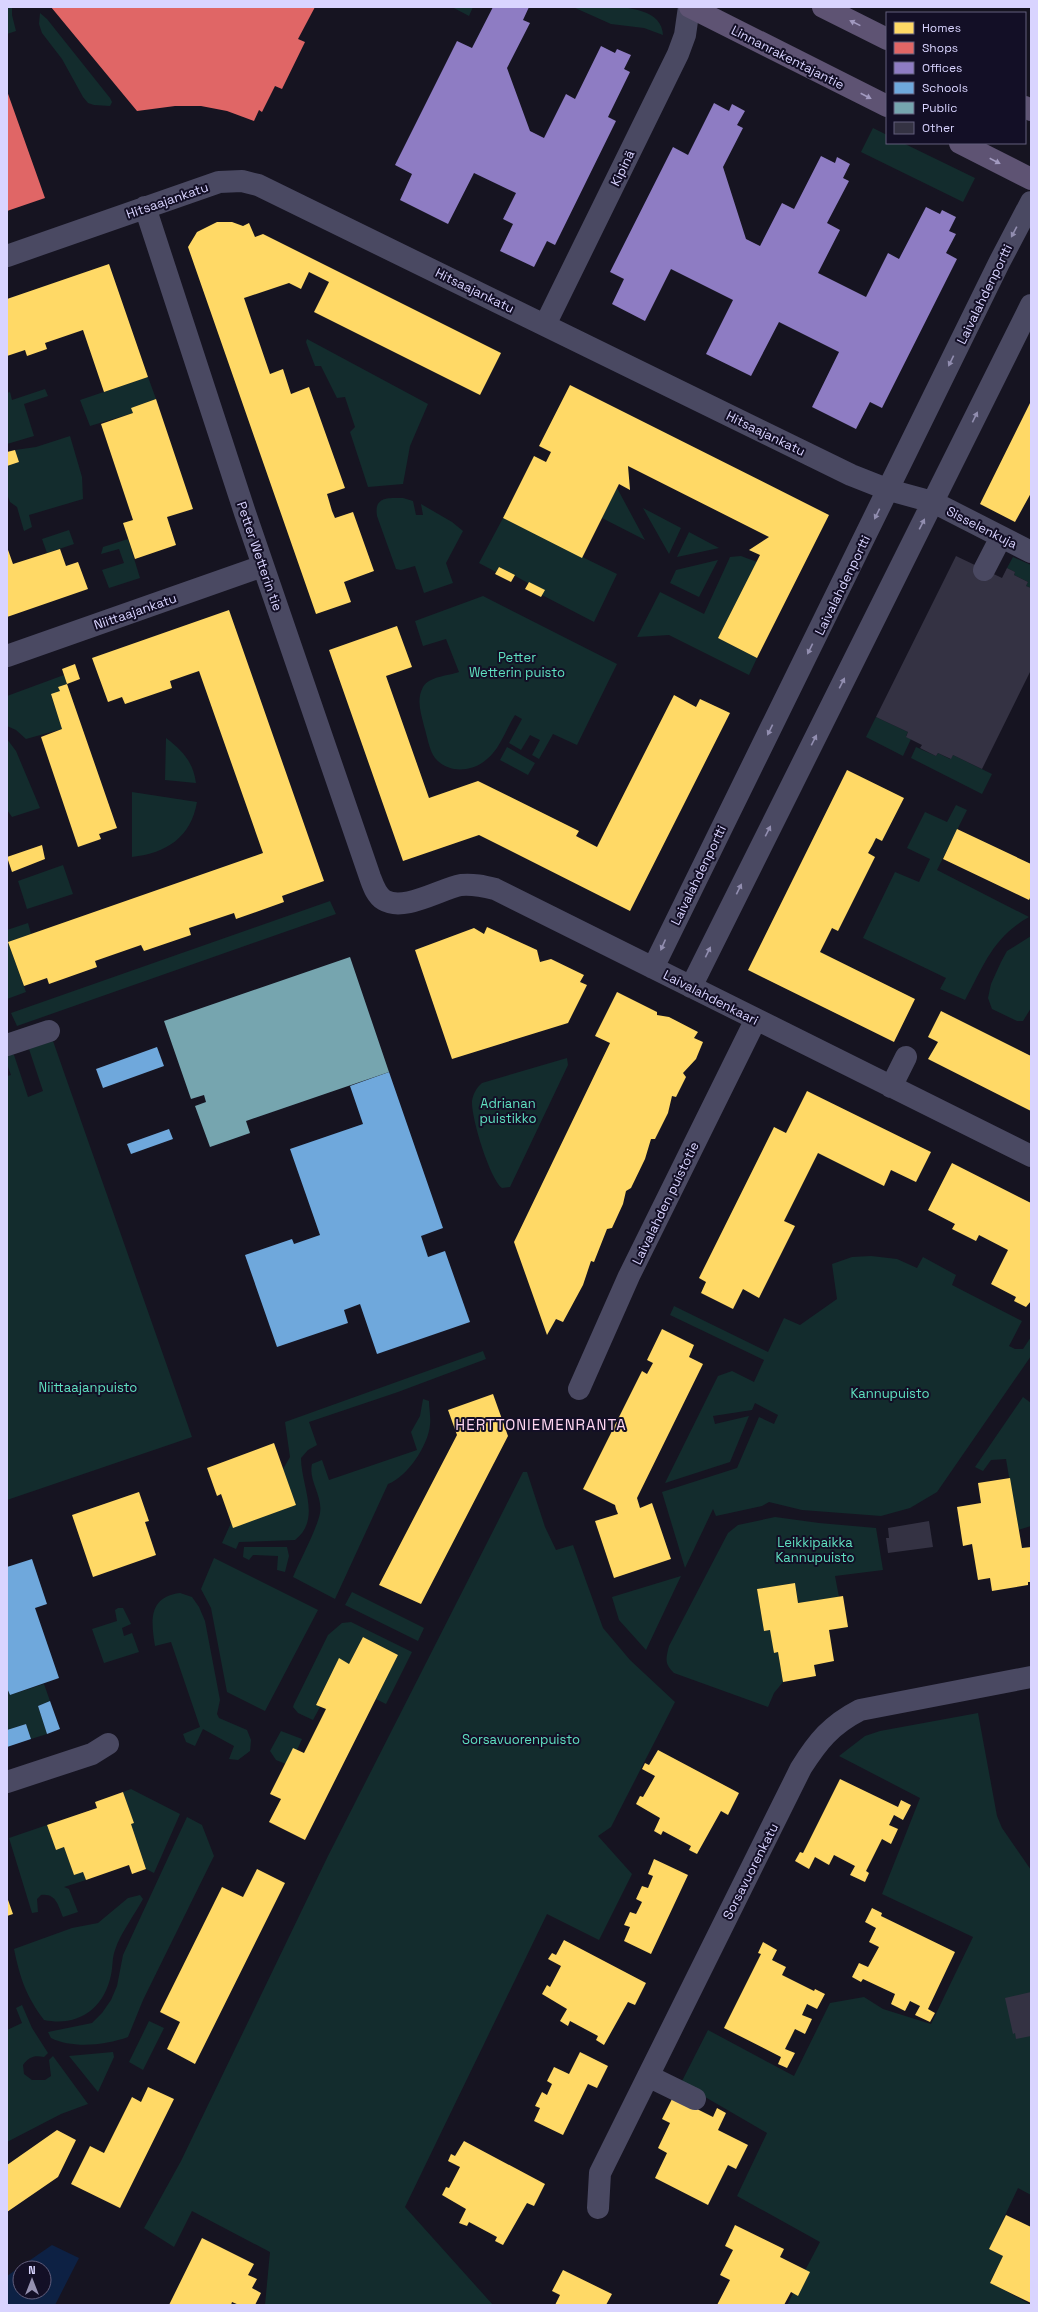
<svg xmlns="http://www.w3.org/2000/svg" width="1038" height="2312" font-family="'Space Grotesk',sans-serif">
	<rect width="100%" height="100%" fill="#161421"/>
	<path fill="#132c2d" d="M7,7H12V15L16,31L7,34Z
		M452,7H473L469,16Z
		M573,7C598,7 662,0 663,35L644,28L611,24Z
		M40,13L47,19L110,98L112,102L110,106L94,105L88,103L83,97L62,59L42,33L39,24Z
		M873,128L887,135V143H903L975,178L963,202L861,152Z
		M307,339L428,404L410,446L403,484L368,487L350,432L355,427L345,397L337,398L321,366H315L306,342Z
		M148,377L156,399L131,408L133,413L90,426L80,400Z
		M45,389L48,396L24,404L34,436L7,444V393L10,392L12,400Z
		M70,436L82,477L83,499L29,515L32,527L24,531L17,507L10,502L7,494V466L19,462L15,450L36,447Z
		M617,488L645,540L602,518Z
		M403,498L413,501L416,515H423L421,504L452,522L463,531L446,563L453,583L424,593L415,566L401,570L396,569L377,516C374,496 388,498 403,498Z
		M643,508L681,528L669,554Z
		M503,518L617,574L594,622L542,595L544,590L529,582L528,583L499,567L496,572L479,563Z
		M69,530L74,544L47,553L42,539Z
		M689,532L719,548L677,557Z
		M128,539L140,578L109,588L102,570L124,563L119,549L101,554L103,547Z
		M741,556L757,562L718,638L757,658L749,675L669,635L637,637L660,592L704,614L730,557Z
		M1013,557L1031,565V588L1026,586L1028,582L1014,575L1015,572L1007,568Z
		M718,560L699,597L670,583L676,570Z
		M483,596L617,664L577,745L553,734L539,759L532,755L540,740L530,735L521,750L509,743L522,719L515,715C506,729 500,749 487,759C473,772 448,774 435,758C429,750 427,735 424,726C421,713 416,700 423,687C430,676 448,676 459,672L446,639L423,646L415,621Z
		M64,675L67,684L58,687L60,691L51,695L62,729L26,739L16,730L7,726V696Z
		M876,717L908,732L906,736L911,739L903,756L866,737Z
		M166,738C183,751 193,762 196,783L165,780Z
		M7,739L16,751L40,808L12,817L7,810Z
		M507,747L535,763L528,775L500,760Z
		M916,747L936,756L938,753L950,759L953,755L992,774L982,794L911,758Z
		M132,792L197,802C191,837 167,853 132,857Z
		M956,805L967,810L937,870L1029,917C993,937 984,965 965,1000L940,989L946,978L863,938L895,872L919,882L930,859L907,848L925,812L947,822Z
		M63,865L73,894L27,909L18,881Z
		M330,901L336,914L17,1026L11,1013Z
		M28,923L31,934L8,942L26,992L7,999V930Z
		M1031,936V1008L1023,1021H1017L992,1009L988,998L991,984L1001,962L1007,951Z
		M53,1041L192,1437L7,1500V1076L11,1075L7,1064V1055H14L28,1097L43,1091L29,1049Z
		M567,1058L568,1065L510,1187L502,1188C490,1179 471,1118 472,1101C473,1094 477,1087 482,1083Z
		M871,1256L897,1259L917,1268L923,1257L956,1275L952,1285L1022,1321L1009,1346L1015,1349H1023L1031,1337V1356L937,1492L910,1508L881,1516L802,1510L769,1502L762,1506L716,1516L713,1509L685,1568L662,1492L737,1468L759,1417L774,1424L778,1415L755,1403L752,1410L713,1416L715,1424L749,1416L730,1462L665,1483L718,1376L732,1371L754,1382L764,1360L670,1315L674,1306L768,1352L784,1318L800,1325L837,1299L832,1264L852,1257Z
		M483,1351L486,1359L398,1392L309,1422L317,1445L308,1450L301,1458C301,1486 322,1519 295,1540L239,1542L236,1549L222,1543L231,1523L233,1527L296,1505L283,1469L290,1457L285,1422Z
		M1023,1397L1031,1403V1526L1018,1530L1006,1459L991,1460L983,1471L975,1467Z
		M423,1399L429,1401C429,1409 431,1417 430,1425C428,1446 407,1477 388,1484L335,1599L293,1577C300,1560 317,1529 320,1513C323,1496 308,1480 312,1464L322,1460L329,1480L417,1450L411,1432L420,1416Z
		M523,1472H527L545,1527L556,1550L573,1545L603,1628L630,1660L675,1702L611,1827L598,1836L632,1874L599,1940L547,1914L405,2207L493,2305H265L270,2252L192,2211L174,2247L144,2228L181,2161L328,1856Z
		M775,1517L819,1523L876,1528L883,1570L835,1576L839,1597L798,1603L795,1583L757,1589L764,1631L771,1630L774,1653L778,1652L783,1682L774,1693L768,1707L674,1673C664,1664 666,1658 669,1646L728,1533L738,1525Z
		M244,1547H287L289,1556L285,1572L277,1570L278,1556L253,1555L249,1560L243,1557Z
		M214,1558L318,1610L265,1711L227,1692L211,1608L201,1589Z
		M681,1576L646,1650L619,1620L612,1597Z
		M352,1592L424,1628L418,1641L345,1605Z
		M180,1593L192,1597L199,1607L205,1621L220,1700L217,1714L219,1718L247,1730L251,1740L250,1751L238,1760L229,1759L234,1746L203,1729L195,1746L186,1742L183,1734L200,1727L171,1642L155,1646C151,1621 148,1597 180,1593Z
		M118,1608H123L131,1624L122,1628L124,1636L132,1633L139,1652L104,1663L92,1629L117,1621L115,1610Z
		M351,1622L412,1652L386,1704L376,1699L398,1655L363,1637L349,1664L339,1659L316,1704L320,1707L313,1720L298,1713L293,1707L294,1704L328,1635L342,1623Z
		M44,1684L50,1701L38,1706L47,1734L31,1739L26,1724L7,1730V1688L10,1695Z
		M978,1713L997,1816L1002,1828L1031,1870V2195L1018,2188L989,2249L1003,2256L990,2282L1031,2305H787L820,2242L737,2196L767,2133L681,2083L708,2030L794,2076L830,2003L864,1997L883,2009L931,2024L973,1937L882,1894L920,1798L839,1756L865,1736L880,1731Z
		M281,1731L302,1739L297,1750L286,1764L276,1760L270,1751Z
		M131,1789L180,1814L154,1873L146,1869L131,1824L134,1823L123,1792Z
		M187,1817L202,1825L214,1856L143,2000L128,2037C106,2045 73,2049 51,2038L48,2032L92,2023L102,2013L111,2000L117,1986L123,1955Z
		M47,1825L56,1850L64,1847L74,1875L83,1872L86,1880L64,1887L69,1889L78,1912L63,1917C58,1905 56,1893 41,1895L37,1899L38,1912L32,1913L9,1838Z
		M140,1895L143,1899C134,1916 121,1932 115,1950C112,1958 113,1966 111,1975C104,2009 78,2027 44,2020C26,1996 20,1978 14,1949L72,1928L98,1923L128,1898Z
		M22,2005L32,2028L48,2053L44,2057C34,2055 29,2057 23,2065L24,2074L32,2080H45L51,2076L49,2060L53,2056L88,2104L61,2114L7,2142V2030L22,2023L16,2008Z
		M149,2021L164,2028L143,2070L129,2062Z
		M113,2052L114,2057L98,2092L69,2056Z"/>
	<path fill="#0d2144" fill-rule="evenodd" d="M52,2245L79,2258L55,2305H7V2276ZM20,2268H44V2292H20Z"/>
	<path fill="#ffd966" d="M217,222H232L243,226L249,223L255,237L263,234L501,353L480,395L314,312L329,282L309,272L301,289L289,283L244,298L270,374L283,369L291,394L309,387L345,488L327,494L332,511L335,518L353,512L374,571L344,582L351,602L316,614L188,247L197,232Z
		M109,264L148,377L104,392L83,330L45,343L47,349L27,356L25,350L7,356V299Z
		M570,385L829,515L757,658L718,638L760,555L749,550L769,537L628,466L630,490L619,484L582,558L503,518L534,456L546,462L551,452L539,446Z
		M156,399L193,509L167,517L176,545L135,559L123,523L133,520L101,424L133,413L131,408Z
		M1031,401V493L1015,522L980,504Z
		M15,450L19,462L7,466V452Z
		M7,547L13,564L60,549L66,566L78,562L88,589L7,617Z
		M499,567L515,575L511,582L495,574Z
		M529,582L545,590L541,597L525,589Z
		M229,610L324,881L282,896L284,902L236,919L234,913L189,928L191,935L144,951L141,945L95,961L97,967L49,984L47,978L24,986L8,942L263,853L199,671L170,681L172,688L125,704L122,697L108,702L92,658Z
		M397,626L412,667L386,676L429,798L478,781L579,831L576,836L597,847L674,695L696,707L700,699L730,713L630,911L479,835L403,861L329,650Z
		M75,664L80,679L67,684L62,669Z
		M67,684L117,828L99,834L101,839L78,847L41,737L62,729L51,694L60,691L58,687Z
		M847,770L904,798L882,841L876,838L872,846L868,853L875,857L838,931L832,928L820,952L915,999L894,1042L748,970Z
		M957,829L1031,864V896L1029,900L943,859Z
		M42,845L45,859L12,872L7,857Z
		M487,927L537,950L540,962L551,959L584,975L580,982L587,985L568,1023L452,1059L415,950L474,928L484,934Z
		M617,992L657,1012V1015L669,1017L698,1032L694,1038L703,1042L696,1059L683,1073L686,1077L676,1097L672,1096L668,1113L655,1139H651L645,1159L631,1188L626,1191L623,1204L612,1228L607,1229L594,1262L591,1261L583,1285L563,1322L556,1319L547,1335L514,1242L610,1043L595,1036Z
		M941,1011L1031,1056V1111L928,1059L938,1042L928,1037Z
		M807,1091L931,1152L916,1182L891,1170L884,1186L818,1153L784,1221L795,1226L759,1298L743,1289L733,1309L701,1293L706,1282L699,1278L774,1127L786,1133Z
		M952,1163L1031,1203V1301L1026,1307L1014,1301L1016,1297L991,1284L1008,1250L979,1235L976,1241L952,1229L955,1224L928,1210Z
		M662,1329L694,1345L689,1357L703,1364L637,1498L640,1508L652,1503L671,1559L614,1578L595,1521L618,1514L616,1509L615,1505L583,1489L642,1371L647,1374L653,1363L647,1360Z
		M493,1394L508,1436L421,1604L379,1585L457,1435L448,1410Z
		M274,1443L296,1505L233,1528L221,1494L217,1496L207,1468Z
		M1010,1478L1022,1548L1031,1547V1582H1028V1585L992,1591L990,1578L978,1580L972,1544L963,1546L957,1507L981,1503L978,1483Z
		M139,1492L149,1521L145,1522L156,1555L93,1577L72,1515Z
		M795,1583L798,1603L843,1596L848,1627L829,1630L834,1661L814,1665L816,1676L783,1682L778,1652L774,1653L770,1630L764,1631L757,1589Z
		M363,1637L398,1655L305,1840L269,1822L281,1799L270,1794L293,1748L304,1753L326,1709L316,1705L339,1658L349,1664Z
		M658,1750L739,1793L728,1815L721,1811L697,1854L689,1850L691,1846L663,1831L661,1835L654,1831L660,1818L636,1804L640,1796L643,1797L655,1776L642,1769L645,1763L649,1765Z
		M840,1779L898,1807L901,1800L911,1805L903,1820L894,1815L889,1825L898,1829L891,1844L882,1839L866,1871L869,1873L865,1882L850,1875L855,1866L834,1855L829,1865L815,1857L809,1869L795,1861L800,1852L803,1853Z
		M123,1792L134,1823L131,1824L146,1869L132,1874L129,1865L86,1880L83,1872L74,1875L64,1847L56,1850L47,1825L97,1808L95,1802Z
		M654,1859L688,1875L651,1954L624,1941L630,1927L624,1925L630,1912L636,1914L642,1902L636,1899L642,1886L648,1888L653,1876L648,1874Z
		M257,1869L285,1883L195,2064L167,2049L180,2022L160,2012L222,1887L243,1897Z
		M7,1897L13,1914L7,1916Z
		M872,1908L882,1913L881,1916L955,1952L928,2009L935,2013L930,2022L915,2015L920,2006L910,2001L905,2011L891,2004L895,1994L863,1979L861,1982L852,1977L859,1963L868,1967L879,1947L869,1942L876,1928L865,1922Z
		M564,1940L646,1983L635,2005L628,2002L604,2045L596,2040L598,2036L570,2021L568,2026L560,2021L567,2009L542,1994L547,1985L550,1987L561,1966L548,1959L552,1953L556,1955Z
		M763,1942L777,1950L772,1960L786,1967L782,1975L814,1991L815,1989L825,1994L817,2009L807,2004L802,2015L812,2019L805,2034L795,2029L785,2049L795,2053L787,2068L778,2064L781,2057L724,2028L761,1954L758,1953Z
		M580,2052L608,2066L597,2088L588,2084L563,2135L534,2121L540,2108L535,2106L542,2092L547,2095L552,2084L547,2081L554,2067L569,2074Z
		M148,2087L174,2099L120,2208L71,2184L90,2146L104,2153L132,2097L141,2102Z
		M673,2097L713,2117L717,2108L726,2113L718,2130L748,2145L736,2169L728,2165L708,2205L655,2178L667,2153L658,2148L670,2123L662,2119Z
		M57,2130L76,2140L58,2177L7,2212V2165Z
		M464,2141L545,2184L534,2206L527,2203L503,2245L495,2241L497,2237L469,2222L467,2226L459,2223L466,2209L442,2195L446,2187L449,2188L460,2167L448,2161L451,2154L455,2156Z
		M1006,2215L1031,2227V2303L990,2283L1003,2256L989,2249Z
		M735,2225L784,2249L780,2257L810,2272L798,2296L791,2292L784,2305H717L730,2280L720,2275L733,2250L725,2246Z
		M202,2238L254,2264L248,2275L257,2279L252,2288L261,2293L255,2305H239L232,2302L231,2305H169Z
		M563,2270L612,2294L606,2305H555L560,2295L552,2291Z"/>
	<path fill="#e06666" d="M51,7H315L298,39L305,42L282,89L275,86L262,112L259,110L254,121L227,111L201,106H175L137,111Z
		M7,91L45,198L7,211Z"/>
	<path fill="#8e7cc3" d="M493,7H529L523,20L530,23L507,68L530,131L544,138L566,94L575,99L601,46L615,53L617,49L631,55L624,69L630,72L608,117L616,121L555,245L547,241L534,267L500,251L513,224L503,219L516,193L474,173L448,224L400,200L412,174L395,165L457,41L472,48Z
		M714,103L729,111L732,104L745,111L737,125L743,128L723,167L746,239L760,246L782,203L794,209L821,156L835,163L837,157L850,164L843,178L849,181L827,223L840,230L818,273L866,297L888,253L899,259L926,207L940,214L942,210L956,217L949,231L956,234L946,253L957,259L882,408L870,402L856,429L812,407L839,352L779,322L751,376L706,354L733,300L671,269L645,321L612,304L624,279L610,272L673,147L688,155Z"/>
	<path fill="#6fa8dc" d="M157,1047L164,1066L103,1088L96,1069Z
		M389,1072L443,1228L421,1236L428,1257L445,1251L470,1322L377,1354L360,1304L344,1310L348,1323L277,1347L245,1255L292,1239L294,1244L320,1235L290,1149L363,1124L350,1086Z
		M169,1129L173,1139L131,1154L127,1144Z
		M32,1559L47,1604L35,1608L59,1678L10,1695L7,1688V1567Z
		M50,1701L60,1729L47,1734L38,1706Z
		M26,1724L31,1739L7,1747V1730Z"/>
	<path fill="#76a5af" d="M350,957L389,1072L246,1121L250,1133L210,1147L195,1106L206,1102L204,1095L191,1099L164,1021Z"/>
	<path fill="#343243" d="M956,556L1002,578L1007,568L1015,572L1014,575L1028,582L1026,586L1031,588V670L982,769L953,755L951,759L938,753L936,756L920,748L922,745L906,737L908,732L876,717Z
		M929,1521L933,1547L888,1553L886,1538H889L888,1528Z
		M1031,1992V2036L1016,2039L1015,2033L1013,2034L1005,1998Z"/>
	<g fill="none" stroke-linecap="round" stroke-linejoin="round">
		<path stroke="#4a4962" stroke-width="22" d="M145,207L245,513L370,877C373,885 376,895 384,900C404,912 440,889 461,885C474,884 483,886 495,889L1031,1156
			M7,256L219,182L242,181L258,185L851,475L889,490L933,502L1031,552
			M545,325L678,54L685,35L689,7
			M984,570L1001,537
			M7,656L263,566
			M653,968L999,263L1031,202
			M691,987L1031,305
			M7,1045L49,1031
			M891,1087L906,1057
			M579,1389L629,1276L756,1019
			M7,1782L92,1754L108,1744
			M648,2076L695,2099
			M598,2208L600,2173L801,1768C818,1741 831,1725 860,1710L1031,1677"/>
		<path stroke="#5e5373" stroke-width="22" d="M690,7L887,106
			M823,7L887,39
			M1025,107L1031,110
			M960,143L1031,179"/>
	</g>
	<defs><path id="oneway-solid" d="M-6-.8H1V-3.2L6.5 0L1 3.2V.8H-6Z"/></defs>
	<g fill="#a29ac0">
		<use href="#oneway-solid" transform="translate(855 23) rotate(-154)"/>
		<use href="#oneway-solid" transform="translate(866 96) rotate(27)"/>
		<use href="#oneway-solid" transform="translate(995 161) rotate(27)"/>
	</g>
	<g fill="#928eb0">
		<use href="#oneway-solid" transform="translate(1014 232) rotate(118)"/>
		<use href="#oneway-solid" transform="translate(951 361) rotate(116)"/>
		<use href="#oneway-solid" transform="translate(975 417) rotate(-64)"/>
		<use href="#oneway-solid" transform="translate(877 514) rotate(116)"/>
		<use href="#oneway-solid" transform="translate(922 524) rotate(-63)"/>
		<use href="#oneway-solid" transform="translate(810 649) rotate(116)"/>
		<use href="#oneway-solid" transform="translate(842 683) rotate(-63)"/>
		<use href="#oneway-solid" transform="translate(770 730) rotate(116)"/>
		<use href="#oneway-solid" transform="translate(814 740) rotate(-63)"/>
		<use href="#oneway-solid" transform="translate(768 831) rotate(-63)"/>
		<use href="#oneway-solid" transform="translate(739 889) rotate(-64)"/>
		<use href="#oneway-solid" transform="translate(663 945) rotate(114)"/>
		<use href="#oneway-solid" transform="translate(708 952) rotate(-64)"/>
	</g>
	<g text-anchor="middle" stroke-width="4" stroke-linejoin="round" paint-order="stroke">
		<g font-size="13" fill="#d9d4ff" stroke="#130f26">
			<text transform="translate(788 57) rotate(27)" y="5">Linnanrakentajantie</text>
			<text transform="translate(622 168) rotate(-64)" y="5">Kipinä</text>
			<text transform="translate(167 200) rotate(-19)" y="5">Hitsaajankatu</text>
			<text transform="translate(475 290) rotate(26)" y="5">Hitsaajankatu</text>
			<text transform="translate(984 294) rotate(-64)" y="5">Laivalahdenportti</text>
			<text transform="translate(766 433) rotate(26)" y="5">Hitsaajankatu</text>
			<text transform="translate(982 527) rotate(27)" y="5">Sisselenkuja</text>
			<text transform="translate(260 556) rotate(71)" y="5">Petter Wetterin tie</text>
			<text transform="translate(842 585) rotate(-64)" y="5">Laivalahdenportti</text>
			<text transform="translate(135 611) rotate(-19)" y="5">Niittaajankatu</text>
			<text transform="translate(698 875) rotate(-64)" y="5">Laivalahdenportti</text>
			<text transform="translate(711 997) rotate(27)" y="5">Laivalahdenkaari</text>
			<text transform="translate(665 1203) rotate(-64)" y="5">Laivalahden puistotie</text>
			<text transform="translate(750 1871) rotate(-63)" y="5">Sorsavuorenkatu</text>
		</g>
		<g font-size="13" fill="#5fe0c0" stroke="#130f26">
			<text x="517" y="662">Petter<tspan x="517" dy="15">Wetterin puisto</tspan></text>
			<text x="508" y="1108">Adrianan<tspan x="508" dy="15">puistikko</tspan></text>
			<text x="88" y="1392">Niittaajanpuisto</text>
			<text x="890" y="1398">Kannupuisto</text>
			<text x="815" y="1547">Leikkipaikka<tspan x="815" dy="15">Kannupuisto</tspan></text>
			<text x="521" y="1744">Sorsavuorenpuisto</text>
		</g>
		<g font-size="15" letter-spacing="1" fill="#ffd6f0" stroke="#130f26">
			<text x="541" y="1430">HERTTONIEMENRANTA</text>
		</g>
	</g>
	<rect width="1038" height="2312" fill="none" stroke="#d9d4ff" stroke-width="16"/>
	<rect x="886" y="12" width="140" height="132" fill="#130f26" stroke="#625e7d"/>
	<rect x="894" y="22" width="20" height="12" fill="#ffd966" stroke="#625e7d"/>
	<text x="922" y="32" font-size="12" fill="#d9d4ff">Homes</text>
	<rect x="894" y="42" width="20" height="12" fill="#e06666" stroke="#625e7d"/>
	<text x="922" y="52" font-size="12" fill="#d9d4ff">Shops</text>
	<rect x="894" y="62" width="20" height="12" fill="#8e7cc3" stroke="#625e7d"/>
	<text x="922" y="72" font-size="12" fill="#d9d4ff">Offices</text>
	<rect x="894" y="82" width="20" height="12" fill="#6fa8dc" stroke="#625e7d"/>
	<text x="922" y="92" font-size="12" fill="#d9d4ff">Schools</text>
	<rect x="894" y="102" width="20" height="12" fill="#76a5af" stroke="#625e7d"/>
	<text x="922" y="112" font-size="12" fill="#d9d4ff">Public</text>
	<rect x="894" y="122" width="20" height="12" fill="#343243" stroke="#625e7d"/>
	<text x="922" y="132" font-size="12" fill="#d9d4ff">Other</text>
	<g transform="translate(32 2280)"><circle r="19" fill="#130f26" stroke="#625e7d"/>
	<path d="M0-3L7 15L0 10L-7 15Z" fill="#9591b1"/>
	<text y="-6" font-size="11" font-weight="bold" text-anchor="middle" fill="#d9d4ff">N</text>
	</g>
</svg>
